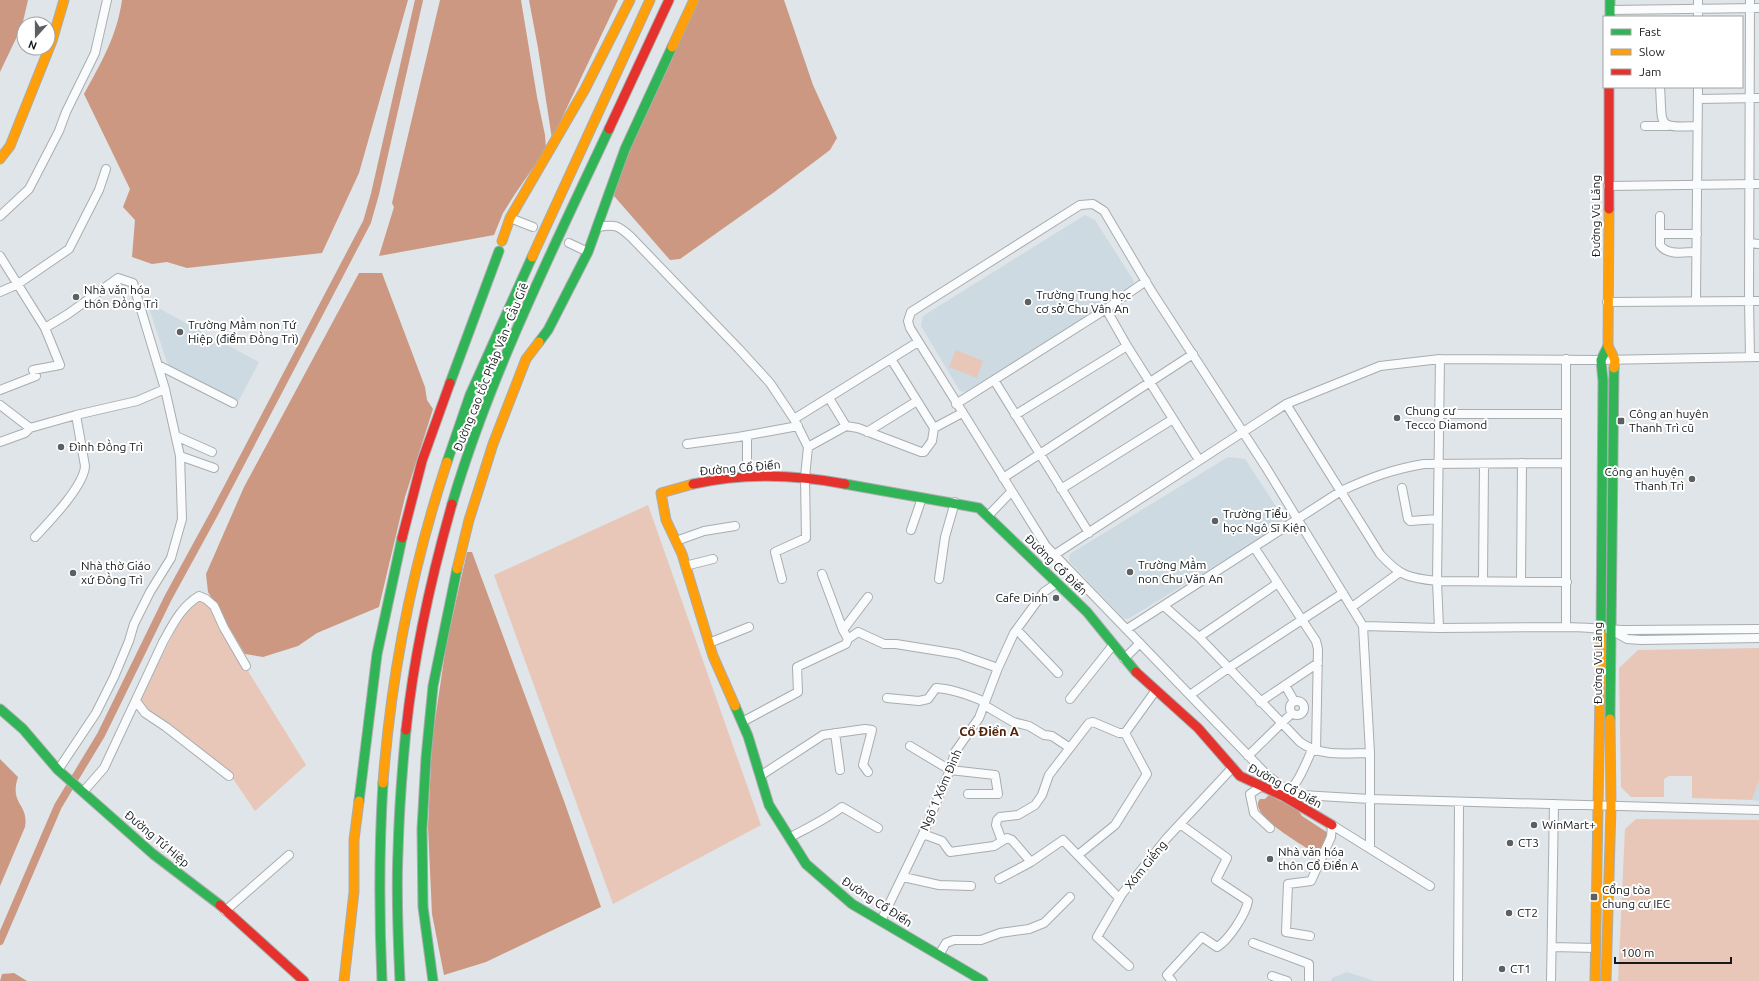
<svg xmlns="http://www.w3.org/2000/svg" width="1759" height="981" font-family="Ubuntu,sans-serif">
	<rect width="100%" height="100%" fill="#dfe5e8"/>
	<path fill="#cddae1" d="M1085,215L1095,220L1134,281L1132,288L966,392L960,391L921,326L923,316Z
		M147,302L259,362L237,404L169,368Z
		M1228,457L1245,459L1283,517L1280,526L1128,619L1123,618L1069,561L1070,554Z
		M1759,781V801L1752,800Z
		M1347,972L1374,981H1331L1332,978Z"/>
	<path fill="#e8c7b8" d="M956,350L983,361L977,378L949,367Z
		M648,505L761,825L613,904L494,575Z
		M199,599L209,608L306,765L255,811L225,767L150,712L139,699L187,608Z
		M1759,648V781L1752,800L1692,798V776H1669L1664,779V797H1631L1621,787L1619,668L1638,650Z
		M1636,819L1759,820V981H1618L1625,829Z"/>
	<path fill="#cc9881" d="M0,0H28L22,26L0,72Z
		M122,0H408L359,173L322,253L187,268L167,262L152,264L132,257L135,220L123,207L130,189L84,94C101,63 117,36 122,0Z
		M440,0H521L537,97L545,135L546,149L515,194L503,213L494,235L379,256L394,207L392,203Z
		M529,0H618L552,139L538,48Z
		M699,0H784L813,85L837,138L830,150L773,193L680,259L670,260L614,196L618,176Z
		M359,273H382L425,387L427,400L433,409L405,497L379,607L317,633L298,646L263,657L245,654L208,592L206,574L244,487Z
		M467,552H472L564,801L601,907L486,962L444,975L432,914L428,827L432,741L446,646Z
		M0,759L18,777C9,805 29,803 25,827L0,886Z
		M1269,795L1298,810L1302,816L1328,833L1329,837L1320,856C1309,849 1246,815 1260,799H1265Z
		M14,973L27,981H0L2,974Z"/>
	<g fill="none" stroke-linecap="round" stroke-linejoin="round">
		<path stroke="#cc9881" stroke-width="8" d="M0,941L58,806L101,735L168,598L215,512L367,222L375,194L419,0"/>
		<defs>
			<path id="street" d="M1750,0L1749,301L1750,357
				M1610,10L1759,8
				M1698,17V0
				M1660,87C1663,126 1655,128 1697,126
				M1698,99L1759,98
				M1645,126H1667
				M1608,186L1759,184
				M0,216L29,189L59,131L66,112L95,53L107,0
				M1660,216V245C1668,256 1684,252 1696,252
				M510,218L533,227
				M598,227C615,224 618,225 631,237L739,349L770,383L794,419L808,447L805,477L806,538L775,552L782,579
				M1660,234H1697
				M569,243L588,252
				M1749,243L1759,244
				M0,256L45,328L60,365L33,370L36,376L0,390
				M0,292L18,284L69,249L99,190L106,169
				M1696,300L1698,87
				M1607,302L1759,301
				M1106,309L1127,346L1199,460
				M45,328L68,314L118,278L133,283L165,389L180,456L182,519L171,558L150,592L134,624L129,641L114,677L96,713L58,770
				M158,365L233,403
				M994,380L1089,533
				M829,398L846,426
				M956,404L1106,309L1146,281
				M1286,404L1380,554C1400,576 1408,578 1437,581L1567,582
				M0,405L30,428
				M1439,414H1566
				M1015,415L1127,346
				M794,419L918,342
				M934,428L962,413
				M867,432L917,401
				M176,436L212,452
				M0,442L25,433L30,428L76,415L137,401L165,389
				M687,444L738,437L798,426
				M808,447L846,426L858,428L921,452H924L932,441L934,428L891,359
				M180,456L214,468
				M747,477V436
				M1003,478L1193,354
				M1402,488L1408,519L1410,521L1438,519
				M1061,489L1173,419
				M988,516L1011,492
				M911,530L922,498
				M35,537C49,522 84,486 85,466L76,415
				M676,541L704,531L735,526
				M1254,547L1316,641L1318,649L1316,751
				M1054,555L1286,404L1380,366L1440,359L1601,360L1759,357
				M685,566L713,559
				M822,574L843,630L848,639
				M939,579L945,537L955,502
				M1483,581L1484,464
				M1521,581L1522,463
				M1164,606L1199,637L1300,742C1320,757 1346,753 1370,753
				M1352,607L1400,572
				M1363,626L1439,628L1566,627V359
				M1566,627C1587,627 1607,630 1628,630L1759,629
				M1439,628L1437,581L1440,359
				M1127,629L1341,491C1369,478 1393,469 1424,464L1565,463
				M843,630L868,597
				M1017,630L1058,673
				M1613,631L1627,639L1641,640L1759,638
				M1199,637L1278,583
				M709,643L749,627
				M1124,659L1140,643
				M1285,685L1294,701
				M1190,695L1227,669L1343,593
				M887,698L919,701L928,699L936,688C953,689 969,695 985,702
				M1070,699L1113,645
				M1290 708a7 7 0 1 1 14 0a7 7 0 1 1-14 0Z
				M136,701L145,713L166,727L229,776
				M1260,702L1318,663
				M984,705L1013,722L1029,726L1044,735L1052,736L1070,748
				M742,722L798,692L797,667L846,644L848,639L858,632L884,644H896L958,654L998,668
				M835,733L840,770
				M910,746L950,770L995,775L998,794H968
				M1248,756L1292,713
				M760,776L823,735L865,729L872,730L863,765L868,772
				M1262,786L1250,794L1254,813L1270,828
				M83,792L104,768L163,642C173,624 181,607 199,596L206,599L214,606L224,628L246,666
				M1285,795C1298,785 1305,765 1312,750
				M923,834L942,841L950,852L994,846L1007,838L1012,840L1031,862L999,879
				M789,838C807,828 825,820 842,807L878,828
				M1002,841L996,825L997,820L1000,817L1018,815L1035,805L1042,795L1049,775L1089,723L1093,722L1119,733H1125L1156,690
				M1370,848V753L1363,626L1265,466L1152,292L1104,211L1093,204L1080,205L911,312L908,321L910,328L1046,546L1267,775L1289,792L1302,795L1370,799L1759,810
				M1078,855L1115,825L1147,774L1125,733
				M1031,862L1063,840L1119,898
				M903,877L939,885L971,886
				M225,911L289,855
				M881,921L923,834L950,770L955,752L979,718L998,668L1014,633L1044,592L1057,583
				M1310,936L1286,932L1288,884L1311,881L1331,837L1332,825L1430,886
				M1253,943L1309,964V981
				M1552,947L1596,948
				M939,955L946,943L954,940H981L1000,933L1029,929L1044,923L1070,897
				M1129,966L1097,937L1122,894L1166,839L1233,767
				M1272,976L1287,981
				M1172,981L1167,975L1202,937L1217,947C1228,941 1246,914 1248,901L1216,880L1227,858L1180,824
				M1458,981L1459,802
				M1551,981L1554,804"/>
			<path id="fast" d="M1610,0V17
				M539,342L548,330L588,252L625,149L672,47
				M450,383L499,251
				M447,462L470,395L532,257
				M845,484L979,508L1087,612L1136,672
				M452,504C490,375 552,251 609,129
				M1601,634L1603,381L1601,360L1608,346
				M735,706L748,736L769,805L806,864L852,904L983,981
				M0,709L23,729L58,770L153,854L220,905
				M1610,719L1614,368
				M359,801L377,654L402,538
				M382,981C379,915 379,849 383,783
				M400,981C398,938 396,895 398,852C399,811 402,771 406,730
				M433,981L423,907L422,829L426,758L433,686L457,569"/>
			<path id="slow" d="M672,47L694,0
				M0,159L10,146L52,41L64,0
				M1609,209L1608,346L1615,360L1614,368
				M502,241L510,218L585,89L630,0
				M532,257L650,0
				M693,484L661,493L666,520L682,554L713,656L735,706
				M457,569L469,520L493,444L526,359L539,342
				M383,783C391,675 413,565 447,462
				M344,981L354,892V840L359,801
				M1595,981L1601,634
				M1606,981L1611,806L1610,719"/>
			<path id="jam" d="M609,129L669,0
				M1609,209V87
				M693,484C744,473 794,474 845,484
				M402,538L422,461L450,383
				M1136,672L1198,728L1240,776L1283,796L1332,825
				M406,730C414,654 431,578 452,504
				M220,905L304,981"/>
		</defs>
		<use href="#street" stroke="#a8adaf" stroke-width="10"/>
		<use href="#fast" stroke="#a8adaf" stroke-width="11"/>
		<use href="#slow" stroke="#a8adaf" stroke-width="11"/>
		<use href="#jam" stroke="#a8adaf" stroke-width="11"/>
		<use href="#street" stroke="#fafbfc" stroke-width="8"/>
		<use href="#fast" stroke="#30b455" stroke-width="9"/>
		<use href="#slow" stroke="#ff9f0a" stroke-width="9"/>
		<use href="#jam" stroke="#e5322d" stroke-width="9"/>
	</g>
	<g fill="#5c6063" stroke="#fff" stroke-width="1.5">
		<circle cx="76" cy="297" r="4"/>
		<circle cx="1028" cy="302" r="4"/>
		<circle cx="180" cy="332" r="4"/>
		<circle cx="1397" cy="418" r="4"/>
		<rect x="1617" y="417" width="8" height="8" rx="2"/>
		<circle cx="61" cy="447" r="4"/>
		<circle cx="1692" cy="479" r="4"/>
		<circle cx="1215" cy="521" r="4"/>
		<circle cx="1130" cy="572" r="4"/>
		<circle cx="73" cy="573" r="4"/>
		<circle cx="1056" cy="598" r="4"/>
		<circle cx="1534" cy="825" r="4"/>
		<circle cx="1510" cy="843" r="4"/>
		<circle cx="1270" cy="859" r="4"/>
		<rect x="1590" y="893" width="8" height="8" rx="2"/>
		<circle cx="1509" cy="913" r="4"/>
		<circle cx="1502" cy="969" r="4"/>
	</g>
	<g text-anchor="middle" stroke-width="4" stroke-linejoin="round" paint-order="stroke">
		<g font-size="12" fill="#15191b" stroke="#fff">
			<text transform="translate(1596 216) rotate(-90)" y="4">Đường Vũ Lăng</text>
			<text transform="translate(491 367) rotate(-68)" y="4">Đường cao tốc Pháp Vân - Cầu Giẽ</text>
			<text transform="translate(740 468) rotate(-5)" y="4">Đường Cổ Điển</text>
			<text transform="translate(1056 565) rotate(44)" y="4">Đường Cổ Điển</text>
			<text transform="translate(1598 663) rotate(-90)" y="4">Đường Vũ Lăng</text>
			<text transform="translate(1285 786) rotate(28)" y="4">Đường Cổ Điển</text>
			<text transform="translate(941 790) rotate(-67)" y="4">Ngõ 1 Xóm Đình</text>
			<text transform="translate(157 839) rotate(40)" y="4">Đường Tứ Hiệp</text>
			<text transform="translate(1146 865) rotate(-51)" y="4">Xóm Giếng</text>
			<text transform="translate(877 902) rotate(33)" y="4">Đường Cổ Điển</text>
		</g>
		<g font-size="12" fill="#15191b" stroke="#fff" text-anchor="start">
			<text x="84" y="294">Nhà văn hóa<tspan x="84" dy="14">thôn Đồng Trì</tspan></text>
			<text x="1036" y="299">Trường Trung học<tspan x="1036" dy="14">cơ sở Chu Vân An</tspan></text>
			<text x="188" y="329">Trường Mầm non Tứ<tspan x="188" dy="14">Hiệp (điểm Đồng Trì)</tspan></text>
			<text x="1405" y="415">Chung cư<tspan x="1405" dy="14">Tecco Diamond</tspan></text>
			<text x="1629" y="418">Công an huyên<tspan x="1629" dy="14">Thanh Trì cũ</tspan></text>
			<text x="69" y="451">Đình Đồng Trì</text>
			<text x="1684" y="476" text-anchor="end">Công an huyện<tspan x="1684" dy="14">Thanh Trì</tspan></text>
			<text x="1223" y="518">Trường Tiểu<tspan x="1223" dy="14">học Ngô Sĩ Kiện</tspan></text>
			<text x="1138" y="569">Trường Mầm<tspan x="1138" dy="14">non Chu Văn An</tspan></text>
			<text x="81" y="570">Nhà thờ Giáo<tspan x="81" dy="14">xứ Đồng Trì</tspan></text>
			<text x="1048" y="602" text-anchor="end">Cafe Dinh</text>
			<text x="1542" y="829">WinMart+</text>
			<text x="1518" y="847">CT3</text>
			<text x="1278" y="856">Nhà văn hóa<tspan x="1278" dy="14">thôn Cổ Điển A</tspan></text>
			<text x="1602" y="894">Cổng tòa<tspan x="1602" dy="14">chung cư IEC</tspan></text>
			<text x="1517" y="917">CT2</text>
			<text x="1510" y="973">CT1</text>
		</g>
		<g font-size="13" font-weight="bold" fill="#512108" stroke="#fff">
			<text x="989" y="736">Cổ Điển A</text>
		</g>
	</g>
	<rect x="1603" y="16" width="140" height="72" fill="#ffffff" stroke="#a1a3a4"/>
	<rect x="1611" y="29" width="20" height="6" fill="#30b455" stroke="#a1a3a4"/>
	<text x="1639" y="36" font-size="12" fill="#15191b">Fast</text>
	<rect x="1611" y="49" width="20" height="6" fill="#ff9f0a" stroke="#a1a3a4"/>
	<text x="1639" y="56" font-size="12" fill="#15191b">Slow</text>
	<rect x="1611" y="69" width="20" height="6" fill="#e5322d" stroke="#a1a3a4"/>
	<text x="1639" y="76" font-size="12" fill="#15191b">Jam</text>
	<g transform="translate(36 36) rotate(201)"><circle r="19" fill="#ffffff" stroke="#a1a3a4"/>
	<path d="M0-3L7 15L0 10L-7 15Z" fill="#5c6063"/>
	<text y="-6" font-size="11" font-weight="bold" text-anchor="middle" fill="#15191b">N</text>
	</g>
	<path d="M1615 957v6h116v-6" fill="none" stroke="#15191b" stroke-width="2"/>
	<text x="1621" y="957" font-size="12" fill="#15191b" stroke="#ffffff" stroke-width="3" paint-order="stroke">100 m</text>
</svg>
